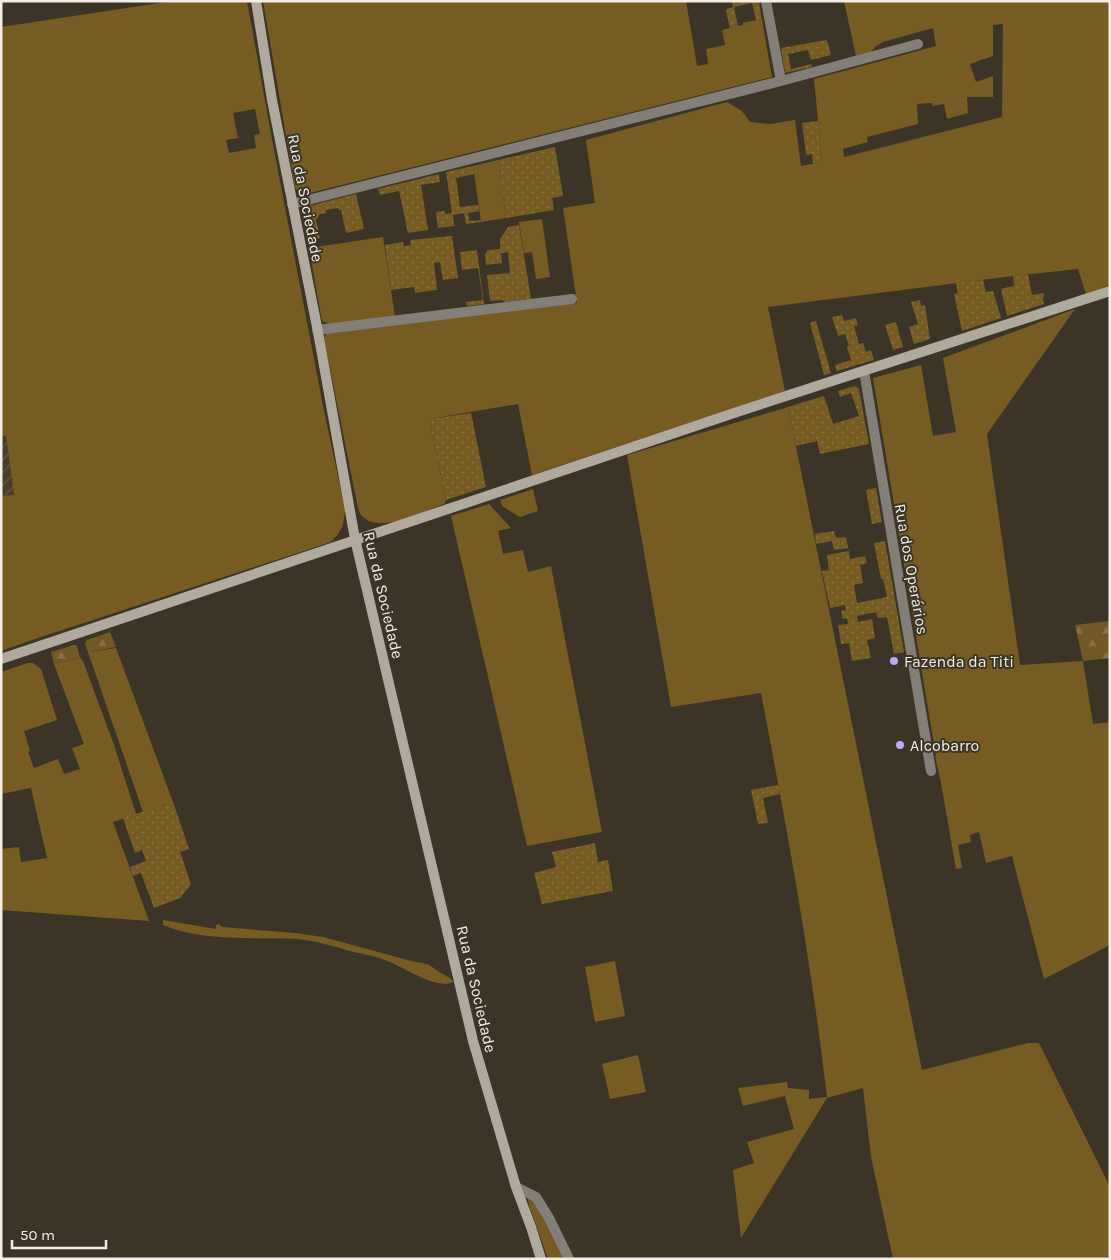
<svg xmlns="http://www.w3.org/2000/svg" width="1111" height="1260" font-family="Karla,sans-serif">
	<defs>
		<pattern id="industrial-furrows" width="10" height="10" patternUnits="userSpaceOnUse" patternTransform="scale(1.25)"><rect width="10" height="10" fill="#473d29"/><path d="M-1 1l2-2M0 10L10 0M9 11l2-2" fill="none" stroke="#625948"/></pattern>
		<pattern id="forest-firs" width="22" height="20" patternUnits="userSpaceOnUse" patternTransform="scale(1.25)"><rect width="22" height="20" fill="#715824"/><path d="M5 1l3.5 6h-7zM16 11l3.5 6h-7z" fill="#867044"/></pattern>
		<pattern id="park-dots" width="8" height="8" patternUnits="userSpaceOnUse" patternTransform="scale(1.25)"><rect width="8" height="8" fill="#765b22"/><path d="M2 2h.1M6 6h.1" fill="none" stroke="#8a7342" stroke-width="1.8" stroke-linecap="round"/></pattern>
	</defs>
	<rect width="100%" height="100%" fill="#3c3527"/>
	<path fill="url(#industrial-furrows)" d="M1,436H6L14,495L1,496Z"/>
	<path fill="#765b22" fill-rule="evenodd" d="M173,1H247L273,145L324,411L345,509C344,525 342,531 331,542L35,639L1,651V496L14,495L6,436H1V27ZM255,109L260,134L254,135L256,148L229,153L226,140L238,138L233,113Z
		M263,1H686L697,66L708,64L706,49L725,45L722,30L762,20L772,77L306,194L300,192L295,188Z
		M844,1H1110V285L1086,294L1078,269L1013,276L768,307L785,391L532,475L518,404L429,419L446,500L444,504C424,511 381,534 363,517C359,514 358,508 357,503L324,338L327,332L577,303L563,208L595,203L586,140L727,102L742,111L750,122L770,124L795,120L801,166L822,162L814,79L936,46L933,28L883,42L876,46L870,53L856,56ZM1003,24L1002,117L844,157L843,149L868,142L867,137L918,124L917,104L932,103L933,106L944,104L947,119L968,113L967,97H993V76L976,82L970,64L993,56V25Z
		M498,160L506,218L481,222L473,166Z
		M542,219L550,277L536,279L532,252L524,253L519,222Z
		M383,237L395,317L329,324L322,321L309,248Z
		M1075,309L987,434L1020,665L1083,661L1093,724L1110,722V945L1044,979L1012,856L986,863L979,832L970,835L971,842L958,845L962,868L956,869L941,783L935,756H936L873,378L921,365L933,436L956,432L943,358Z
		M788,407L922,1070L1028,1043H1039L1110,1187V1259H893L871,1157L863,1088L827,1098L741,1238L733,1170L754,1163L747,1142L794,1129L785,1096L743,1106L738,1088L787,1082L788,1088L809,1090V1099L827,1097C811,961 787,828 761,693L671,707L627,455Z
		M533,489L538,511L520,517L502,506L500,500Z
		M489,504L511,528L498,531L503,554L523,550L528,572L551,566L602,832L527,846L451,516Z
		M116,648L173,802L143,812L88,652Z
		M80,658L83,661L114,745L136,814L113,822L149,921L1,910V849L19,847L21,862L47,858L31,788L1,794V672L28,663H33L41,669L57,720L24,731L30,751L28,752L34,768L58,759L64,774L80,769L72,748L84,744L54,664Z
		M163,920L216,929V925L219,924L222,927L295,933L323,937L415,962C432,964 428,965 441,973C446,976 450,977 454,982C436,990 407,969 390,962C378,957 363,954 350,951C333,946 316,941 298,939C255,937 203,942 163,925Z
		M615,961L625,1016L595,1022L585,967Z
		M638,1055L646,1092L610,1099L602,1064Z
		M530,1198L539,1207L564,1259H548L529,1205L528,1199Z"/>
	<path fill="url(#forest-firs)" d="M1110,621V658L1083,661L1075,625Z
		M110,632L116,647L88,652L85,644L87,640Z
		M74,645L77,646L80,658L54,664L51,652Z"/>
	<path fill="url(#park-dots)" d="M732,1H759L762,20L743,25V23L756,20L752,3L734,7L738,26L730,28L726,11L727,9L733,7Z
		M826,40L828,43L831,55L811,60L808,50L788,54L791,69L811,64L812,67L785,73L781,48Z
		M818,121L822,162L813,164L812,154L806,155L802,123Z
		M555,147L563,196L552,198L554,210L506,218L498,160Z
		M473,166L474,174L456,178L460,207L478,205L479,211L468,213L469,221L481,220V222L466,224L464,213L453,215L454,226L438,228L436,212L445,211V214L452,213L446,172Z
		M439,174L440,182L421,185L428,230L408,233L399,191L380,195L378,189Z
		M356,194L364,229L346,233L341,210H339L338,208L326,210V213L320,214L316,220L320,238L307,241L302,213L305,207Z
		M519,225L531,299L505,302L502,300L490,301L487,275L510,273L508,252L501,253L502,263L486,265L485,254L488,250L500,249V239L508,227Z
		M452,236L458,278L443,280L440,262L434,263L437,290L415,293L414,287L391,290L385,245L403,242L404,246L411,245L410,240Z
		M477,250L484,304L467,306L466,302L483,300L478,268L462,270L460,252Z
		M1028,274L1032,295L1044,293L1043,300L1044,304L1007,316L1001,289L1014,286L1013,276Z
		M983,280L986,292L993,291L1001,318L962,331L954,294L958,293L956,283Z
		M920,300L921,306L925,305L930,339L914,344L909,327L918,324L911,302Z
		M842,315L844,321L856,318L858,325L854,326L859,344L863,343L866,352L871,350L874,360L837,371L835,365L851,360L847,347L849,346L845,334L838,336L832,317Z
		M816,321L831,373L824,375L810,323Z
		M896,322L903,347L893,350L885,325Z
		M855,386L859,389L869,444L820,454L817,441L796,446L788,407L824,396L833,424L859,416L851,393L840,397L838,391Z
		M471,413L486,487L446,500L429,419Z
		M876,488L882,522L872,524L866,490Z
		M834,531L836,538L846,537L848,548L834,550L832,541L816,544L815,534Z
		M885,541L904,652L894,654L887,617L878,618L876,612L857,616L858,622L872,619L875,638L867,640L871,658L852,661L849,643L841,644L838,625L848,624L847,618L843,619L841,611L846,610L845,605L830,608L822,571L829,570L827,555L849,551L850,559L865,556L867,563L860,565L863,583L854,585L857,603L887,597L883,579H881L874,543Z
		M778,785L780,794L763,798L768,823L758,824L751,790Z
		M173,802L189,849L180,852L191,884L180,898L154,908L141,873L133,876L130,867L146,861L142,850L135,853L123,818Z
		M595,843L598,862L608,860L613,891L542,904L534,873L556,867L552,852Z"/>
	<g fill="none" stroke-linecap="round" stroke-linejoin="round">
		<path stroke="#837f78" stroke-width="10" d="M766,1L781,81
			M292,204L781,81L918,44
			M317,330L572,299
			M864,371L931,771
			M516,1187L536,1197L549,1218L569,1259"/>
		<path stroke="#afa99e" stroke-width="10" d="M256,1L272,100L318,332L355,539L473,1041L516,1187L531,1227L541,1259
			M1,659L740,411L1110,291"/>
	</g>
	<g fill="#baaaf7" stroke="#3c3527" stroke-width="2">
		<circle cx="894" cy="661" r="5"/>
		<circle cx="900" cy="745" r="5"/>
	</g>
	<g text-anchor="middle" stroke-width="4" stroke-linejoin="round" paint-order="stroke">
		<g font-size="16" fill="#f3eee6" stroke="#3c3527">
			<text transform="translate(306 198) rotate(79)" y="6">Rua da Sociedade</text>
			<text transform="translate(912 569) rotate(80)" y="6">Rua dos Operários</text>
			<text transform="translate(384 595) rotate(77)" y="6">Rua da Sociedade</text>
			<text transform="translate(477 989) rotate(77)" y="6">Rua da Sociedade</text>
		</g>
		<g font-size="16" fill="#f3eee6" stroke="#3c3527" text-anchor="start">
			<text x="904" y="667">Fazenda da Titi</text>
			<text x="910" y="751">Alcobarro</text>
		</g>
	</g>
	<rect width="1111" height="1260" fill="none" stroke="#f3eee6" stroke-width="5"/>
	<path d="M12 1240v8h94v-8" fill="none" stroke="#f3eee6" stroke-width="2.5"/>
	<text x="20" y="1240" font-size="15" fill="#f3eee6" stroke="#3c3527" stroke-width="4" paint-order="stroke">50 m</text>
</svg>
